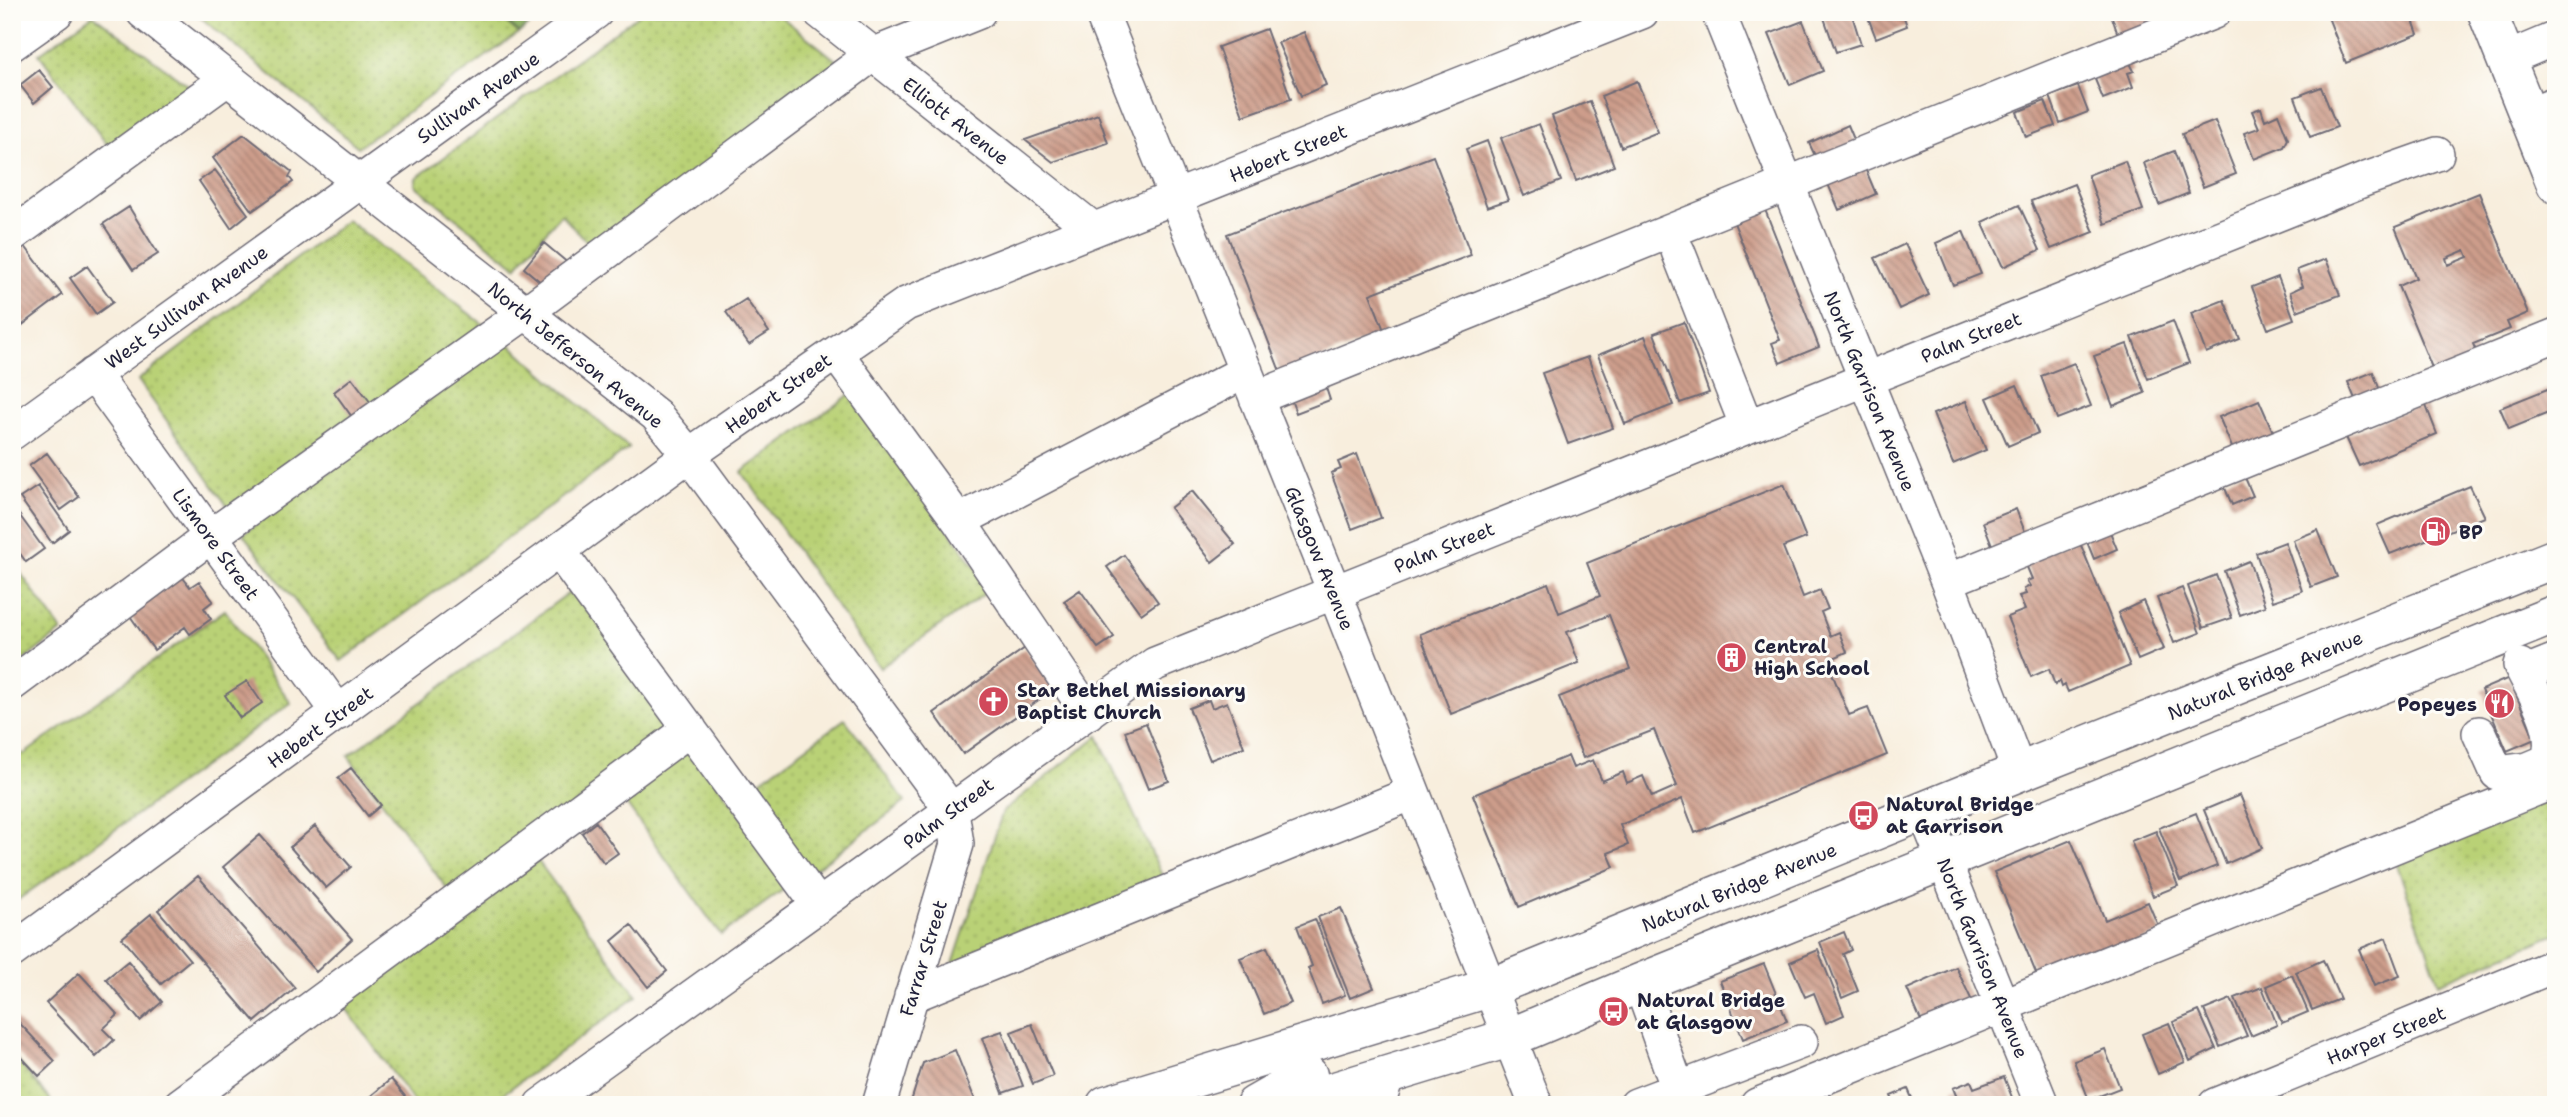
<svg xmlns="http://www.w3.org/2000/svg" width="2568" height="1117" font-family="'Shantell Sans',sans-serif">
	<defs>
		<pattern id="grass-dots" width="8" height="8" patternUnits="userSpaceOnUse" patternTransform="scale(1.75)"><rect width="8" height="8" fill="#b9d176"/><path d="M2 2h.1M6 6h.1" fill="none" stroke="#9fb367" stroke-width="1.8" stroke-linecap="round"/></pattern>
		<pattern id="forest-crowns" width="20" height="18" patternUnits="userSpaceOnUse" patternTransform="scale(1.75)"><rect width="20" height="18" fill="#92b367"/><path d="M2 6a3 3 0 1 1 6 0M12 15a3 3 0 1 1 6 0" fill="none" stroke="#779156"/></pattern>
		<pattern id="building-back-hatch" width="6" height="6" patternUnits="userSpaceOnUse" patternTransform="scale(1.75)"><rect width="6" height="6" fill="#cd9d8b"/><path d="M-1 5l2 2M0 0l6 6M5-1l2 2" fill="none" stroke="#a68073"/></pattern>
	</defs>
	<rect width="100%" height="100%" fill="#fdfcf7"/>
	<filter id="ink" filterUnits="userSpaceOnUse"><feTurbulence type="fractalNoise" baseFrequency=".0143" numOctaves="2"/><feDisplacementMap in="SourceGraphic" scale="14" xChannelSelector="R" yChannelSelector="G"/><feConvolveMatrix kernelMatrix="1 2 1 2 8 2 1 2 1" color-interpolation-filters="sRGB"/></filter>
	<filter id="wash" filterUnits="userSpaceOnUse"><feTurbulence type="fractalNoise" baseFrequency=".00686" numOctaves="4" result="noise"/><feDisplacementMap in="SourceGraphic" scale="28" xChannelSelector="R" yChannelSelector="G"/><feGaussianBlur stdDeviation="1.57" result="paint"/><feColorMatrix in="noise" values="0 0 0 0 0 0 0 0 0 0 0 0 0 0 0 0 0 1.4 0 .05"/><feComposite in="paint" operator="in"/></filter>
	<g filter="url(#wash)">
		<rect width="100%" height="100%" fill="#f8eedd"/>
		<path fill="url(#grass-dots)" stroke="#6e7a58" stroke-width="2" d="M194,12H494L519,33L358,147Z
			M642,12H775L842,65L594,250L561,214L516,267L415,185L416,178Z
			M93,15L196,91L115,155L39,54Z
			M347,220L488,328L233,514L138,380Z
			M508,343L629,448L341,661L243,534Z
			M852,393L991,589L880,668L742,472Z
			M12,561L62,631L12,669Z
			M574,589L676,731L451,894L348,756Z
			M225,610L291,703L12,904V741L23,755Z
			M845,719L905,802L803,878L743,793Z
			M1098,736L1166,884L952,967L1003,811Z
			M689,744L791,884L721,935L619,794Z
			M2556,791V934L2439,983L2395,859Z
			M538,861L637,996L488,1105H416L343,1004Z
			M12,1054L54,1105H12Z"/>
		<path fill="url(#forest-crowns)" stroke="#5a6a51" stroke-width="2" d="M494,12H546L519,33Z"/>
		<g id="blocks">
			<path fill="url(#building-back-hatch)" fill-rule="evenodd" d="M1822,12H1851L1861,44L1836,52Z
				M1866,12H1902L1907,26L1876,38Z
				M2117,12H2148L2153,27L2119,38L2111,14Z
				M2326,12H2410L2418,34L2346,63Z
				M1803,21L1823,71L1790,85L1769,34Z
				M1266,29L1291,99L1243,116L1218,47Z
				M1304,32L1326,85L1301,96L1278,43Z
				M2130,63L2134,71L2128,73L2133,87L2103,99L2094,77Z
				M39,70L53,87L34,103L20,85Z
				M1637,81L1658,132L1621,147L1601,96Z
				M2078,86L2088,112L2060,123L2050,96Z
				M2321,87L2337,127L2310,137L2295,97Z
				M1590,101L1614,166L1576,181L1552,116Z
				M2045,101L2055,126L2026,137L2017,112Z
				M2261,108L2265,120L2278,114L2288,139L2284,147L2254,159L2244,133L2259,128L2252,111Z
				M1098,114L1108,143L1053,162L1025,140Z
				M2215,121L2236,174L2203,187L2182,134Z
				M1539,124L1561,181L1524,196L1501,138Z
				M1848,125L1856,144L1818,162L1809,143Z
				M244,134L292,172L289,177L293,182L252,211L213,158Z
				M1487,141L1508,200L1487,207L1466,149Z
				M2174,151L2189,193L2159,205L2144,163Z
				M1433,156L1471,255L1370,294L1385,333L1281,374L1227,234Z
				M2125,161L2143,210L2105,224L2088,175Z
				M1865,168L1876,194L1839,210L1828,184Z
				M215,170L248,214L231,228L199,181Z
				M2074,184L2094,232L2051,249L2031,201Z
				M2479,193L2528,313L2507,322L2510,329L2473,344L2477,353L2435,375L2398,286L2416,278L2395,227ZM2465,250L2468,257L2448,265L2446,258Z
				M2019,205L2040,250L2003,267L1982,222Z
				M129,207L158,254L133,270L103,224Z
				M1764,207L1819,347L1780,363L1772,343L1780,340L1733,220Z
				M1963,231L1981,274L1953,285L1936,243Z
				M544,243L569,264L548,288L524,268Z
				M1905,244L1929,295L1899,309L1875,258Z
				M24,245L62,295L12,333V254Z
				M2326,259L2340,295L2297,311L2290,292L2303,286L2297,270Z
				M87,266L113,302L96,314L70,278Z
				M2278,277L2294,319L2268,329L2252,287Z
				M746,299L769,332L749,345L726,312Z
				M2224,300L2240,339L2206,353L2191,313Z
				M2173,321L2189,363L2148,379L2132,337Z
				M1684,322L1709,393L1680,403L1654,333Z
				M1645,336L1673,405L1625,424L1598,355Z
				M2127,344L2145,393L2113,406L2094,356Z
				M1588,357L1613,428L1568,444L1542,373Z
				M2074,363L2091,406L2057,419L2041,376Z
				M2373,372L2381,393L2357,404L2348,382Z
				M1322,376L1330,400L1296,413L1287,389Z
				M352,378L374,407L355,421L334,392Z
				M2017,385L2038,433L2008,446L1987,398Z
				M2555,386L2556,410L2509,429L2500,408Z
				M2259,400L2277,441L2237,459L2219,417Z
				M1966,401L1986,450L1953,464L1933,414Z
				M2425,403L2437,434L2359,466L2345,435Z
				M47,453L79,497L61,510L29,466Z
				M1357,454L1381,518L1352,529L1331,473L1341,469L1338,462Z
				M2243,473L2253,496L2232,505L2222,481Z
				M1784,484L1806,538L1783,547L1803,597L1820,590L1828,609L1821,612L1830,636L1839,632L1847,652L1827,661L1849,715L1868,708L1887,755L1695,833L1682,799L1620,825L1628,845L1608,853L1614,867L1519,907L1473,795L1568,756L1573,768L1593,760L1602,781L1623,772L1627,783L1643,776L1652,797L1677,786L1654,730L1583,758L1559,697L1630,669L1609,615L1567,632L1579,663L1451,714L1420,634L1548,583L1559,613L1600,596L1587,563Z
				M38,486L69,530L52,543L20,498Z
				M2470,486L2485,517L2390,554L2377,525Z
				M1192,491L1235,544L1212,562L1170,508Z
				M12,505L44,549L26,562L12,542Z
				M2016,509L2027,537L1994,550L1983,522Z
				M2108,527L2117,549L2094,559L2085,537Z
				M2318,530L2337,577L2311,587L2293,540Z
				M2078,538L2130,666L2068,692L2065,685L2062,687L2060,681L2055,685L2049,669L2031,677L2007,617L2025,610L2019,596L2026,594L2024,589L2030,586L2027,581L2032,579L2024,560Z
				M2285,542L2302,591L2273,601L2256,553Z
				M1124,555L1158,602L1141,614L1107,567Z
				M2249,561L2265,606L2240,615L2224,571Z
				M181,575L190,587L199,581L213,601L204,608L211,619L190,634L185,627L154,650L128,613Z
				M2216,575L2232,618L2203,628L2188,586Z
				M2182,588L2200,633L2174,643L2157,598Z
				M1080,590L1114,637L1098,648L1064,601Z
				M2143,601L2164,649L2138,660L2118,613Z
				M1025,648L1054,689L963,754L934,713Z
				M2509,678L2535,739L2507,751L2481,690Z
				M247,681L262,703L240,718L225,695Z
				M1209,700L1212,708L1227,702L1244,747L1210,760L1189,708Z
				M1146,723L1169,781L1148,789L1125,731Z
				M351,768L381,805L368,816L338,778Z
				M2240,795L2262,848L2226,864L2204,810Z
				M2196,813L2217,866L2180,881L2159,828Z
				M596,822L618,853L604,863L582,833Z
				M315,826L351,867L326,888L290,847Z
				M2156,831L2178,886L2153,896L2131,841Z
				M260,835L352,939L316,972L223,867Z
				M2071,840L2105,920L2148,902L2161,933L2040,983L1994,872Z
				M198,876L295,988L255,1022L158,910Z
				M1341,908L1374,988L1350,998L1318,917Z
				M151,914L190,960L161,984L122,938Z
				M1315,919L1345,995L1322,1004L1308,968L1312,966L1297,926Z
				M631,925L667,971L648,987L612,941Z
				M1844,932L1851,950L1843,954L1858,991L1842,998L1820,942Z
				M2386,938L2400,976L2374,986L2359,949Z
				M1267,947L1291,1003L1264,1014L1240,958Z
				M1818,950L1844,1015L1826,1023L1814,993L1805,997L1790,962Z
				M2323,960L2340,999L2312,1010L2296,972Z
				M128,961L162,1002L140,1021L106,979Z
				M1764,964L1787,1021L1743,1039L1720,981Z
				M1956,967L1972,1001L1922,1023L1907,989Z
				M79,973L118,1015L103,1029L114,1040L96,1057L46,1003Z
				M2292,975L2308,1012L2282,1023L2266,986Z
				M2262,987L2277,1025L2251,1036L2235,998Z
				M2231,999L2247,1036L2220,1047L2204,1010Z
				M2199,1011L2216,1049L2190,1061L2173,1022Z
				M12,1015L55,1061L39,1076L12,1047Z
				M2169,1023L2185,1062L2158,1074L2142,1034Z
				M1032,1024L1053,1076L1033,1084L1011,1032Z
				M1002,1031L1023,1086L1003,1093L982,1038Z
				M2105,1049L2120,1088L2089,1100L2074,1061Z
				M955,1050L977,1105H910L923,1063Z
				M2004,1077L2015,1105H1960L1953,1088L1971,1081L1974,1088Z
				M391,1079L412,1105H360Z
				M1908,1089L1915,1105H1895L1891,1096Z"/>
		</g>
	</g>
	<g filter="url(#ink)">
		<use href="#blocks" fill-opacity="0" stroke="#6d6974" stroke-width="2"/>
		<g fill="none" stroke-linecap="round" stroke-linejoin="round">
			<defs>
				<path id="minor" d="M143,12L656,415L689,455L952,811L957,844L879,1105
					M820,12L1093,229
					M1101,12L1334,591L1536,1105
					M1718,12L1947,581L2019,772
					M12,44L57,12
					M2506,59L2556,38
					M2528,114L2556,103
					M12,235L227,79
					M1678,251L1747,427
					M836,353L959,521L1088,713
					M93,374L339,713
					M1256,398L2214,12
					M12,433L596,12
					M959,521L1246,371
					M559,551L819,906
					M1947,581L2556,335
					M2536,668L2556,660
					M12,684L211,536L525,313L872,55L979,12
					M2479,733L2497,773L2528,769L2547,761C2560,732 2533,692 2520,665
					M1924,811L2042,1105
					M12,951L689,455L906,304L1642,12
					M1640,983L1678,1089
					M911,996L1413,793
					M180,1105L690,729
					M541,1105L1155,664L2366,179L2437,154
					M1378,1105L1388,1075
					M1636,1105L1801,1042
					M1757,1105L2556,781
					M2215,1105L2556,965"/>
				<path id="major" d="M2487,12L2556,184
					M1106,1105L1489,988L2019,772L2556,558
					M1255,1105L1308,1075
					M1289,1105L1509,1038L1640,983L2556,614"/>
			</defs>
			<use href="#minor" stroke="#6d6974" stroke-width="36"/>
			<use href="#major" stroke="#6d6974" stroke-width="41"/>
			<use href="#minor" stroke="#fff" stroke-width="33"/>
			<use href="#major" stroke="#fff" stroke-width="38"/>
		</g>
	</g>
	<defs>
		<symbol id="fuel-disc" viewBox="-11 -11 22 22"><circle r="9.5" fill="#d1495b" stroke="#fdfcf7"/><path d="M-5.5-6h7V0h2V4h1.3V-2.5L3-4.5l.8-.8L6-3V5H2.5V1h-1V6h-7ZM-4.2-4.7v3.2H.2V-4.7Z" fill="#fff"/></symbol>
		<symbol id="building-disc" viewBox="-11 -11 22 22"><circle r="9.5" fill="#d1495b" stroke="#fdfcf7"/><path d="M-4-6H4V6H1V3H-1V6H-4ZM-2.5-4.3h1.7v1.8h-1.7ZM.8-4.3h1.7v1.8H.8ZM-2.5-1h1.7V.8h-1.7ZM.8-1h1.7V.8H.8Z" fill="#fff"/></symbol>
		<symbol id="church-disc" viewBox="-11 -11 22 22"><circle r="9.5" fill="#d1495b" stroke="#fdfcf7"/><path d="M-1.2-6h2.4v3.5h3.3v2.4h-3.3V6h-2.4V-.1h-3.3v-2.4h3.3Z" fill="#fff"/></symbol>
		<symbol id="restaurant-disc" viewBox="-11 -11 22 22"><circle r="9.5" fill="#d1495b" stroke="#fdfcf7"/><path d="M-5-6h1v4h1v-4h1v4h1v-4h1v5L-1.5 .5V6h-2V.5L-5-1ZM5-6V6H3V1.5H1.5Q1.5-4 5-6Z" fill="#fff"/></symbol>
		<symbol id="bus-disc" viewBox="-11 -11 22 22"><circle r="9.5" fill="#d1495b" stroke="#fdfcf7"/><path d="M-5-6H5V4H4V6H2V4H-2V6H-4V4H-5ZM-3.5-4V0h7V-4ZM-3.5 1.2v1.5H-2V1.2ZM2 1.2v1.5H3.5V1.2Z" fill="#fff"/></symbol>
	</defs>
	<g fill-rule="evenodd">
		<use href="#fuel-disc" x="2418" y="514" width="35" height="35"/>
		<use href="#building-disc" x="1714" y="640" width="35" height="35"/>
		<use href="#church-disc" x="976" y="684" width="35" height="35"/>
		<use href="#restaurant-disc" x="2482" y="686" width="35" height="35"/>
		<use href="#bus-disc" x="1846" y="798" width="35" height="35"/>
		<use href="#bus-disc" x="1596" y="994" width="35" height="35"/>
	</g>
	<g text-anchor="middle" stroke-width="6" stroke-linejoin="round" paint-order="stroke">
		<g font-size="19" fill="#22223b" stroke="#fdfcf7">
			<text transform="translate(478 97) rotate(-35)" y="7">Sullivan Avenue</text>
			<text transform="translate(956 121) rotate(38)" y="7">Elliott Avenue</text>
			<text transform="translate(1288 153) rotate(-22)" y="7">Hebert Street</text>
			<text transform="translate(186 307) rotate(-36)" y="7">West Sullivan Avenue</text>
			<text transform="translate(1971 337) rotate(-22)" y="7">Palm Street</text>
			<text transform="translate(576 355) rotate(39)" y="7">North Jefferson Avenue</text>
			<text transform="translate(1870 391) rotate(68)" y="7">North Garrison Avenue</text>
			<text transform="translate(778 393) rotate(-35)" y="7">Hebert Street</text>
			<text transform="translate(216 544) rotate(54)" y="7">Lismore Street</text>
			<text transform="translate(1444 547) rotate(-22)" y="7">Palm Street</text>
			<text transform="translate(1320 558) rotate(68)" y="7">Glasgow Avenue</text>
			<text transform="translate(2265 675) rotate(-22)" y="7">Natural Bridge Avenue</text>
			<text transform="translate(320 727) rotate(-36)" y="7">Hebert Street</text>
			<text transform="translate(948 813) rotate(-36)" y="7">Palm Street</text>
			<text transform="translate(1739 887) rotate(-22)" y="7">Natural Bridge Avenue</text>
			<text transform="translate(923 958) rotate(-73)" y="7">Farrar Street</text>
			<text transform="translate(1983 958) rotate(68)" y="7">North Garrison Avenue</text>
			<text transform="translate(2386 1035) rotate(-22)" y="7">Harper Street</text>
		</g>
		<g font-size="19" font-weight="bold" fill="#22223b" stroke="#fdfcf7" text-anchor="start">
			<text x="2459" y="539">BP</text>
			<text x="1754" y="653">Central<tspan x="1754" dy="22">High School</tspan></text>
			<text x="1017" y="697">Star Bethel Missionary<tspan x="1017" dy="22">Baptist Church</tspan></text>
			<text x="2477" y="711" text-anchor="end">Popeyes</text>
			<text x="1886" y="811">Natural Bridge<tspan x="1886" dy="22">at Garrison</tspan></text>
			<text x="1637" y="1007">Natural Bridge<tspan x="1637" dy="22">at Glasgow</tspan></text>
		</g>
	</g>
	<rect width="2568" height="1117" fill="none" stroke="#fdfcf7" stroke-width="42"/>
</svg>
